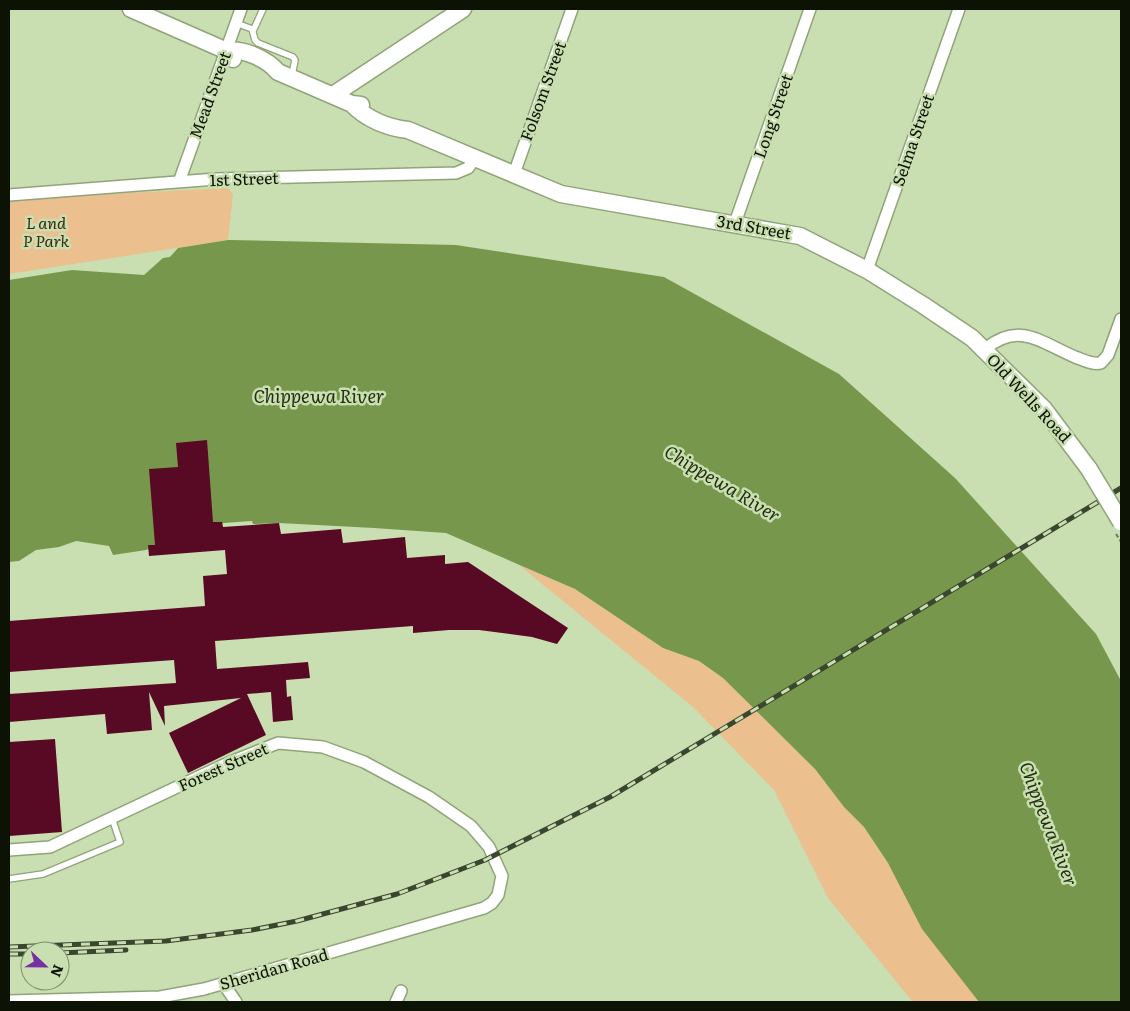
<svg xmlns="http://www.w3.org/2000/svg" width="1130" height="1011" font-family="Literata,serif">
	<rect width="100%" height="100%" fill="#c9deb1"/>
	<path fill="#ecbf8e" d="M228,188L233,195L228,240L9,274V199Z
		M519,565L575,589L663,648L699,661L723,678L815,769L844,807L864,827L979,1002H913L828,898L774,790L693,707Z"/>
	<path fill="#77984c" d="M228,240L456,245L664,277L839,374L955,478L1096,634L1121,681V1002H979L922,929L888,863L864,827L844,807L815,769L723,678L699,661L663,648L575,589L446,533L374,528L279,523L253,524L252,521L224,523L146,550L113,555L109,546L76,541L59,547L36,550L19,561L9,562V280L72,270L144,275L163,258L170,257L178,248Z"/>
	<path fill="#580923" d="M207,440L213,522H222L223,527L279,523L281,534L341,529L343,543L405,537L407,558L445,555V564L468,562L568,628L557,644L532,637L479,630H449L413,633V626L215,641L217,669L308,662L310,678L286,680L287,697L291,696L293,720L273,722L271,692L247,694L266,735L188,773L169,733L241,698L164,706L165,726L149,692L152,730L107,734L105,714L9,722V694L176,683L174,660L9,672V621L205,606L203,576L227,574L225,550L149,556L148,545H155L149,469L178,467L176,443Z
		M55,739L62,832L9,836V742Z"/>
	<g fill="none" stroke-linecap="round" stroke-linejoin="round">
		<defs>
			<path id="lane" d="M236,23L252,29L255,40L258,43L293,57L295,60L292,75
				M253,31L263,9
				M9,879L43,874L120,842L112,818"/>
			<path id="street" d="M514,174L572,9
				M179,182L241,9
				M9,195L216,179L456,173L468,168L475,158
				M735,223L810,9
				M867,270L959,9
				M985,349C1019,321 1040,342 1075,357C1084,360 1092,365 1101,363L1108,355L1121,319
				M9,850L50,847L228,763L278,743L323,747L364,762L429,797L471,826L489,847L502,876L498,895L492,903L484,908L204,989L160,997L9,1001
				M223,983L236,1002
				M396,1002L401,991"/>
			<path id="secondary" d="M131,9L227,51L233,59
				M227,51C243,48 267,59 278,72L352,104L361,105
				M333,95L463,9
				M352,104C366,119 388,128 408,130L561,194L800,236L867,270L923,305L972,338L1044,409L1089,469"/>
		</defs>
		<use href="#lane" stroke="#90a479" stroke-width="8"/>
		<use href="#street" stroke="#90a479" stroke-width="14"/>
		<use href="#secondary" stroke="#90a479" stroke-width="19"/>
		<path stroke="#6a785a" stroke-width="2" stroke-dasharray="4 2.5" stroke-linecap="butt" d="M1120,540L1121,542"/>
		<use href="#lane" stroke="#fff" stroke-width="5.5"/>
		<use href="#street" stroke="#fff" stroke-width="11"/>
		<use href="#secondary" stroke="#fff" stroke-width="16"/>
		<defs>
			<path id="rail" d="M9,947L166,941L252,930L297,921L397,894L485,860L610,797L1121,488
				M60,953L126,950
				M9,954H30"/>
		</defs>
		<use href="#rail" stroke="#3b462f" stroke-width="5"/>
		<use href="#rail" stroke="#c9deb1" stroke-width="3" stroke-dasharray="9" stroke-linecap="butt"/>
		<defs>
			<path id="secondary-bridge" d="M1089,469L1121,522"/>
		</defs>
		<use href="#secondary-bridge" stroke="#90a479" stroke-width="19" stroke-linecap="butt"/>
		<path stroke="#6a785a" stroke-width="2" stroke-dasharray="4 2.5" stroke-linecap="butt" d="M1116,534L1120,540"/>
		<use href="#secondary-bridge" stroke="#fff" stroke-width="16"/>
	</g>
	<g text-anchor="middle" stroke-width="5" stroke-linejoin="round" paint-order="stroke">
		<g font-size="16" fill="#0c1304" stroke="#c9deb1">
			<text transform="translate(543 91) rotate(-70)" y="6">Folsom Street</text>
			<text transform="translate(210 95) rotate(-70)" y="6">Mead Street</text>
			<text transform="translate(773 116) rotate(-71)" y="6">Long Street</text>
			<text transform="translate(913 140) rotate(-71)" y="6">Selma Street</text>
			<text transform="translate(244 179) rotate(-2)" y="6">1st Street</text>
			<text transform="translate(754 227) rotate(10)" y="6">3rd Street</text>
			<text transform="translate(1029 398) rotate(47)" y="6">Old Wells Road</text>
			<text transform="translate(223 767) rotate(-24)" y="6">Forest Street</text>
			<text transform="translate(274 969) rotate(-16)" y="6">Sheridan Road</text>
		</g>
		<g font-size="16" font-style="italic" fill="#3e2607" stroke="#c9deb1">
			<text x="46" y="229">L and<tspan x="46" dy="18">P Park</tspan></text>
		</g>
		<g font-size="18" font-style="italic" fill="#222f0f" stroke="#c9deb1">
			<text x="319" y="403">Chippewa River</text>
			<text transform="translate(722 484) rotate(31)" y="6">Chippewa River</text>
			<text transform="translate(1048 824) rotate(69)" y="6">Chippewa River</text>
		</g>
	</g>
	<rect width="1130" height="1011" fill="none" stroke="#0c1304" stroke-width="20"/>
	<g transform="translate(45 966) rotate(112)"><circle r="24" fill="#c9deb1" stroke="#7d8d6c"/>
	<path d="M0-4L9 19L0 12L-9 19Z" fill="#7630a4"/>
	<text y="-8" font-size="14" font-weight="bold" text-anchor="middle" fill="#0c1304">N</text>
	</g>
</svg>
